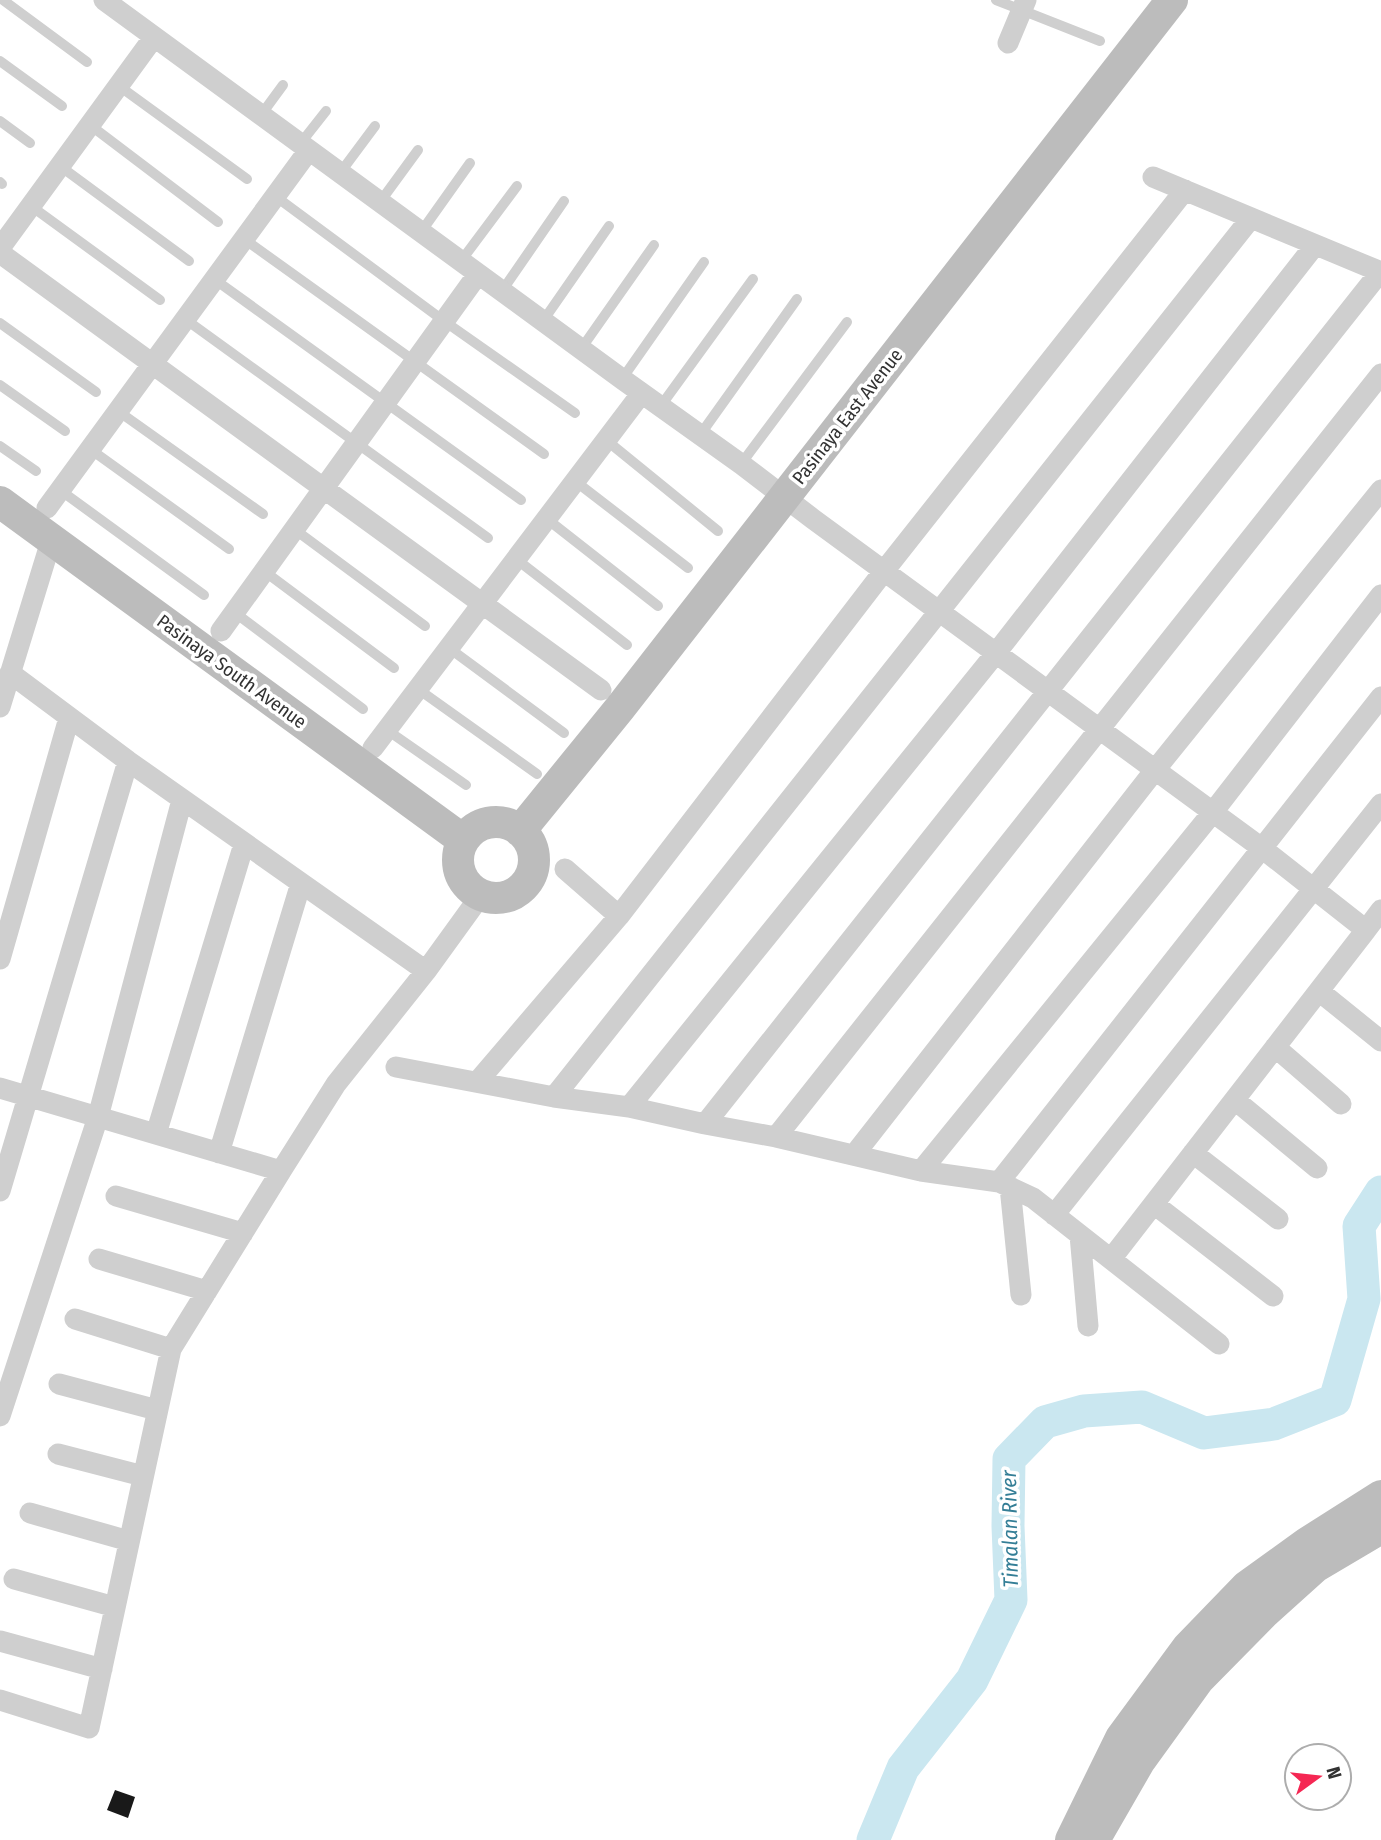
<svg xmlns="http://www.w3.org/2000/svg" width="1381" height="1840" font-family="'Fira Sans Condensed',sans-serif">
	<rect width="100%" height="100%" fill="#fff"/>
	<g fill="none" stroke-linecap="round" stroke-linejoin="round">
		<path stroke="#cae7f0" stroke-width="33" d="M873,1840L903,1768L972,1680L1011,1600L1008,1526L1009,1459L1045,1422L1084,1411L1142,1407L1204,1433L1274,1424L1335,1400L1364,1299L1359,1226L1381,1192"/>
	</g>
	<path fill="#191919" d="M115,1790L135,1797L128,1818L107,1810Z"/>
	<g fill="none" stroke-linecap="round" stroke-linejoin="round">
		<path stroke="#cfcfcf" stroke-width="10" d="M3,0L87,62
			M996,0L1100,41
			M0,61L62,106
			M119,86L247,179
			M261,115L283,85
			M0,121L30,143
			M90,125L218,222
			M300,144L326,111
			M60,166L189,261
			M340,173L375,126
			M0,182L2,184
			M275,196L444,321L575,413
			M380,202L418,150
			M31,206L160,300
			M421,232L470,163
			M244,239L544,454
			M461,261L517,186
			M214,279L521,500
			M502,291L564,201
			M185,319L488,538
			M543,321L609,226
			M0,323L96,392
			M581,349L654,245
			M622,379L704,262
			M0,385L65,431
			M660,407L753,279
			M118,411L263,514
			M700,435L797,299
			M606,440L718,531
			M0,446L36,471
			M90,449L229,549
			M741,464L847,322
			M575,481L688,568
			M60,490L204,595
			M547,519L658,606
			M294,529L425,626
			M516,559L627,645
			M264,571L394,668
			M234,612L363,709
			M449,648L564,733
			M418,689L537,774
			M387,730L466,785"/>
		<path stroke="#cfcfcf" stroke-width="21" d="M104,0L622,379L741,464L813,519L1263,849L1366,930L1381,910
			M1008,43L1026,0
			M1153,177L1381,272
			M0,248L154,37
			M0,253L601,690
			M47,508L309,150
			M221,631L478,274
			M10,673L128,761L426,971
			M0,707L51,541
			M373,748L641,394
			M565,869L619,916
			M0,959L69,718
			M1319,991L1381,1041
			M1275,1047L1341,1104
			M396,1067L554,1097L629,1107L705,1124L776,1137L921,1171L999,1182L1033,1198L1219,1344
			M478,1081L619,916L884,571L1185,190
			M0,1088L281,1171L336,1084L426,971L481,895
			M554,1097L1251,218
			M1235,1100L1317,1168
			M629,1107L996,653L1315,245
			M705,1124L1380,272
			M156,1134L244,844
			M776,1137L1381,374
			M219,1153L301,883
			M1193,1153L1278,1219
			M854,1155L1155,770L1381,490
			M921,1171L1213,812L1381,595
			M999,1182L1381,697
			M1010,1187L1021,1295
			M0,1191L128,761
			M116,1196L243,1233
			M1154,1204L1273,1296
			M1054,1215L1381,804
			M1080,1235L1088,1326
			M99,1259L207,1291
			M1111,1259L1366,930
			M75,1319L171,1349
			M59,1384L157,1410
			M0,1416L98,1117L182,800
			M58,1454L143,1476
			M30,1513L129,1541
			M14,1579L115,1607
			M0,1641L102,1669
			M0,1700L89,1728L171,1349L281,1171"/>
		<path stroke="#bcbcbc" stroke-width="32" d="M0,502L463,840
			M458 860a38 38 0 1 1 76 0a38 38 0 1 1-76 0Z
			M520,831L620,708L1172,0
			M1071,1840L1121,1738L1188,1647L1246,1587L1307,1543L1381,1496
			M1094,1840L1139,1762L1199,1679L1265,1612L1315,1567L1381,1528"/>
	</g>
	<g text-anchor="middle" stroke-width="7" stroke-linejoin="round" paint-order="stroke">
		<g font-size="19" fill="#323232" stroke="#fff">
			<text transform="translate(847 416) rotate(-52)" y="7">Pasinaya East Avenue</text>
			<text transform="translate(232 671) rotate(36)" y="7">Pasinaya South Avenue</text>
		</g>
		<g font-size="21" font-style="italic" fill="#347e96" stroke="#fff">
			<text transform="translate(1010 1529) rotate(-91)" y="7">Timalan River</text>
		</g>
	</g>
	<g transform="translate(1318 1777) rotate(75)"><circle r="33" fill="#ffffff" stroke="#adadad" stroke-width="2"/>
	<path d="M0-5L12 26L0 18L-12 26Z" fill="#f52753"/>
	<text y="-10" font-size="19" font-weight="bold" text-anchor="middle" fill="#323232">N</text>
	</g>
</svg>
